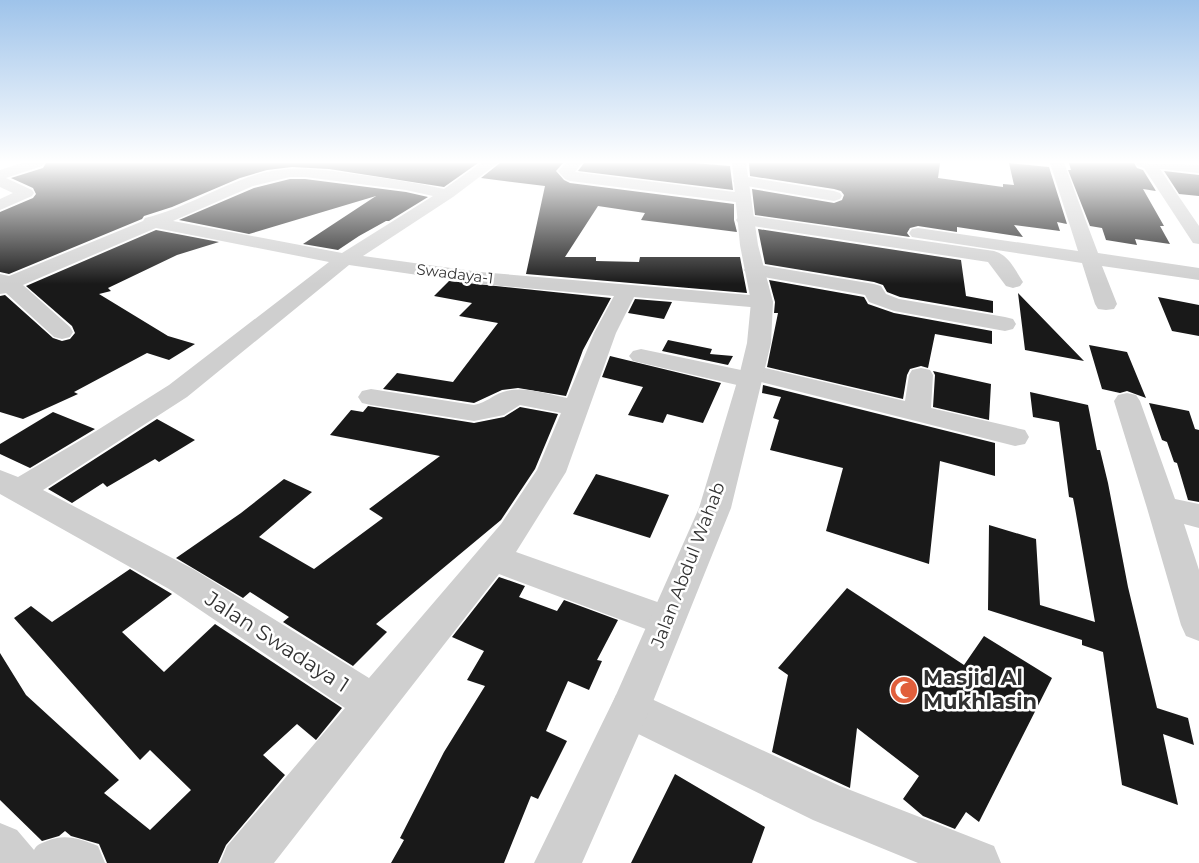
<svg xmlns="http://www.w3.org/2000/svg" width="1199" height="863" font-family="Montserrat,sans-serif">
	<rect width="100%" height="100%" fill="#fff"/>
	<path fill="#191919" d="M46,163H478L444,187L329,169L292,167L267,170L240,178L172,207L144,216L142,219L9,274L0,272V212L33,198L36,194L33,188L11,178L43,168Z
		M500,163H563L556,171L564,180L570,183L734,204V220L737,232L641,220L645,213L598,206L565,257H596V261L639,262L640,257H740L747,293L526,274L545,186L481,178Z
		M584,163H693L730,166L733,190L578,171Z
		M749,163H940L938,178L1003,187V184L1014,185L1009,163L1049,167L1067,224L1057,222L1060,231L1014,225L1023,237L957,227V232L918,226L910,228L907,233L910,237L755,215L752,189L834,203L842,200L844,195L841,191L834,189L750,176Z
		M1069,163H1134L1137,168L1143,170L1156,191L1143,189L1164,226H1160L1170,244L1135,239L1137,245L1106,240L1102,228L1090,226L1068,170H1071Z
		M1164,171L1199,175V196L1179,194Z
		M290,179H305L406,192L428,197L389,221H386L359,236L338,250L303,244L376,196L249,234L179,220L254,188Z
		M758,229L961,260L966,296L993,301V313L900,297L887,292L883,285L874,282L765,264Z
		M156,230L219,242L177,255L108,288L111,291L99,294L168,336L195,344L169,360L147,353L74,392L78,394L23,419L0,412V296L5,295L53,338L62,341L70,339L75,333L72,326L26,286Z
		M769,280L864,297L868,304L894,313L992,331V344L935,334L928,368L921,366L910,369L907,375L903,399L767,367L778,313H774L775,302Z
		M449,281L611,298L583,350L566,396L518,388L502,390L474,403L383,389L397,373L453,382L498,323L459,316L472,303L434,296Z
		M1018,293L1084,361L1025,350Z
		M1158,297L1199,305V336L1172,331Z
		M635,299L672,302L664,319L628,313Z
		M668,340L712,349L710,354L733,356L728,365L662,351Z
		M1089,345L1127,352L1146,398L1127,391L1120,393L1102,389Z
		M610,356L721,383L703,423L667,414L663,423L628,415L643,387L602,377Z
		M933,371L991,384L989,420L933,407L935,375Z
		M763,385L995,443V476L940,461L929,564L826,531L843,468L770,450L779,420L773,418L781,397L762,393Z
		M1030,392L1088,405L1097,450H1100L1108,483L1128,587L1157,708L1188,718L1194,745L1163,734L1178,805L1122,785L1103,652L1082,645V640L988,610L989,525L1036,539L1040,605L1095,622L1075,508L1073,498L1069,497L1059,422L1033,417Z
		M1149,403L1189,411L1195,429L1199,430V502L1188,500L1177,463L1174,462L1167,442L1162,440Z
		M368,406L474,423L504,417L520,407L558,414L535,469L501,520L376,624L387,632L353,666L283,622L289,617L250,592L243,598L176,558L241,513L284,479L312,492L259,537L314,569L383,518L369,509L440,456L330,435L351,410L363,412Z
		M53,412L95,429L30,468L0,454V444Z
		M157,419L195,440L159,462L155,459L107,487L103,483L72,503L48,489Z
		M596,474L669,495L650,538L573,514Z
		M130,569L172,594L122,632L164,672L215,624L342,708L316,740L297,724L263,755L285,775L226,845L218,863H107L99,844L71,836L65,831L59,836L42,841L0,800V653L26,695L119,780L104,793L150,830L191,790L150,750L140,760L14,618L31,606L52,622Z
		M499,577L525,586L519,597L557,611L564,600L618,620L597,660L602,661L589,690L568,681L546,731L567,741L538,799L531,796L504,863H391L404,840L400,838L444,752L485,686L467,680L484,651L452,637Z
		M847,588L964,665L984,636L1052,678L979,822L966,812L955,829L923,816L903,799L919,776L857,728L850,788L772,752L788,675L778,668Z
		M675,774L765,827L752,863H631Z"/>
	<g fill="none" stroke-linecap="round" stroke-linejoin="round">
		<path fill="#cfcfcf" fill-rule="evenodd" d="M22,163H44L42,166L6,178L32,190L34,193L32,196L0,210V199L13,193L0,187V170Z
			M481,163H498L453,197L363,256L480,272L762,296L770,297L773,302L770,307L762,308L634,297L616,333L566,472L516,552L680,610L685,621L680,632L667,637L499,574L274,863H220L227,846L345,708L169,589L0,494V470L18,477L96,431L169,385L329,262L156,228L23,285L70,327L73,332L70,337L62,339L54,337L6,293L0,294V274L9,276L143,221L145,218C183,209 217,187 255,175C289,165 319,169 354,174C384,178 414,182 444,189ZM290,177H305L406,190L433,196L342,253L173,221L253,186ZM349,265L480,284L614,296L594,333L567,398C547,394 523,385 503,392C491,396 488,402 474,405L371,389L362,391L358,397L362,403L371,405L474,421L504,415L520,405L561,413L537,470L501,524L369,678L193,569L43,490L187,397Z
			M566,163H582L575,172L743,193L749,195L751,198L749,201L743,203L570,181L565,179L558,171Z
			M1050,163H1064L1098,253L1199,268V280L1102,266L1117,304L1114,309L1106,310L1098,309L1095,304L1082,263L918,238L912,237L909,233L912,229L918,228L1078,251Z
			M1136,163L1199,165V173L1160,169L1199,226V244L1193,243L1144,168L1138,166Z
			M741,176L834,191L840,193L842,196L840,199L834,201L735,184L733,181L735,178Z
			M745,215L994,251C1009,255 1015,270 1023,282L1020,286L1013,288L1006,286L988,262L739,224L736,220L739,216Z
			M754,264L874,284L881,286L886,294L899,299L1005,317L1013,319L1016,324L1013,329L1005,331L894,311L869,302L865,295L747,274L744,270L747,266Z
			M641,349L741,370L743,367L752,365L905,401L909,375L912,370L921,368L930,370L933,375L931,408L1025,430L1029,437L1025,444L1015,446L761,382L759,385L750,388L633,361L629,356L633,351Z
			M1127,393L1136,395L1140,401L1175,499L1199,504V528L1184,524L1199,570V641L1186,636L1181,625L1147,508L1114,401L1118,395Z
			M630,689L840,786L994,846L1001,863H918L813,820L616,723L610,709L616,695Z
			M0,823L17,830L34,850C37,844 42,843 47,841C65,833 81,839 98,846L105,863H0Z"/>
		<path fill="#cfcfcf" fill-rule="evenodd" d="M732,163H746L758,245L773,302L771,343L764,372L731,508L650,709L582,863H534L616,695L699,508L740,372L747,343L751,302L740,245Z"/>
	</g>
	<linearGradient id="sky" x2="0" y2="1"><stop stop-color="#9ec3ea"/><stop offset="0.57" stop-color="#fff"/><stop offset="1" stop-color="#fff" stop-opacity="0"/></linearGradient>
	<rect width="1199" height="284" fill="url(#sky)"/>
	<defs>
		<symbol id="mosque-disc" viewBox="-11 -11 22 22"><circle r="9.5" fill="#e15f3c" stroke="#fff"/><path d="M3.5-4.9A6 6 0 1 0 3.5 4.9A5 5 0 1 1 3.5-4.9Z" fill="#fff"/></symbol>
	</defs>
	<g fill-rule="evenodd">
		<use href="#mosque-disc" x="888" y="674" width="32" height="32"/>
	</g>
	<g text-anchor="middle" stroke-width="5" stroke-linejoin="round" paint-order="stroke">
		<g font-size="15" fill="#323232" stroke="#fff">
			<text transform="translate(455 274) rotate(7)" y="5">Swadaya-1</text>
		</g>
		<g font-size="18" fill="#323232" stroke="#fff">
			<text transform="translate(688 565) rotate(-69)" y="6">Jalan Abdul Wahab</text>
		</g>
		<g font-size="21" fill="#323232" stroke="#fff">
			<text transform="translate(277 642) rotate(33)" y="7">Jalan Swadaya 1</text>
		</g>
		<g font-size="21" font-weight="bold" fill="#323232" stroke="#fff" text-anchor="start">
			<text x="923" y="685">Masjid Al<tspan x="923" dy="24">Mukhlasin</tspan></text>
		</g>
	</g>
</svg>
